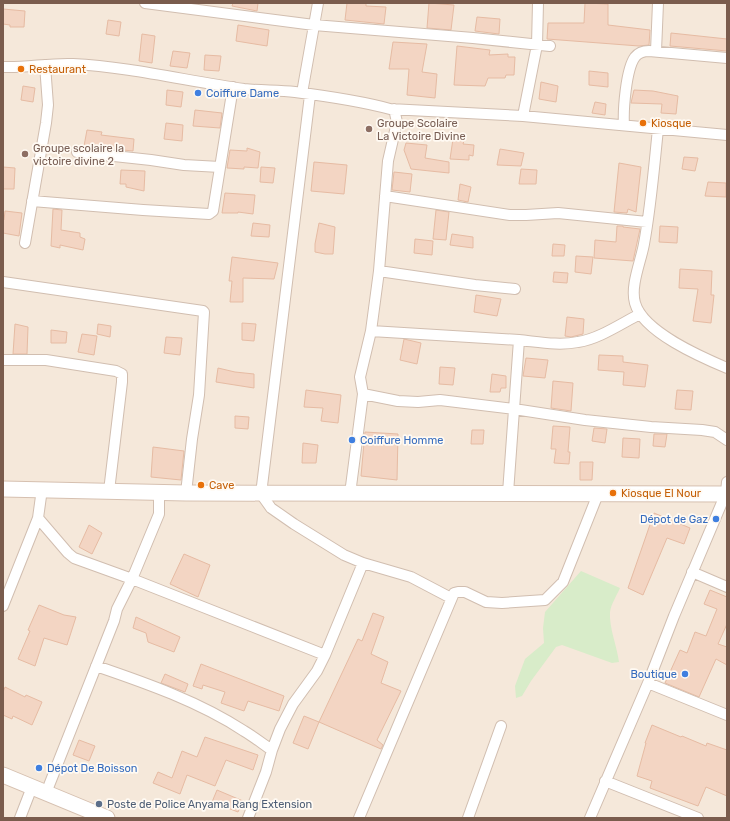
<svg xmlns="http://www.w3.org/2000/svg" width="730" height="821" font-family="Rubik,sans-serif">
	<rect width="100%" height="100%" fill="#fdf6ec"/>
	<path fill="#f5e8da" d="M3,3H727V818H3Z"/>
	<path fill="#d8ecc9" d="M581,571L620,588C617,595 611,604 610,612C609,628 617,646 619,662L612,663L562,645L556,647L531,681L522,696L516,698L515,686L525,659L544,643L543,628L545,612Z"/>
	<path fill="#f3d5c3" stroke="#e6bba3" d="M233,3H258L257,11L232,6Z
		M347,3H366V6L386,7L384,24L345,20Z
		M429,3L454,5L451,30L427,28Z
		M585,3L608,4V25L650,30L649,45L639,46L547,39L548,23H584Z
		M3,9L25,11L24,27H10V25L3,24Z
		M477,17L500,19L499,34L475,31Z
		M108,20L121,22L119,36L106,34Z
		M238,25L269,30L267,46L236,41Z
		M671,33L727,39V51L670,46Z
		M142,34L155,36L152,63L139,61Z
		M393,42L427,44L422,72L437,74L435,98L407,95L409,69H389Z
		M457,46L490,50L489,55L508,54V57H515L514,75H506L505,78H488L485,86L454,85Z
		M173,51L190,53L187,68L170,66Z
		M205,55L221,56L219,71L204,70Z
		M589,71L608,73V87L589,85Z
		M541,82L558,86L556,102L539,99Z
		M23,86L35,88L33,102L21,100Z
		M167,90L183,92L181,107L166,105Z
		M634,90L653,91L678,96L676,114L661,113L662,104L631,103Z
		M595,102L606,104L605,115L592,113Z
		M195,110L222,113L220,128L193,126Z
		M166,123L183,125L182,141L164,139Z
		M87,130L102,132L101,135L134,139L133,151L84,146Z
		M453,139L464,141L463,144L474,145L473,156L469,155V160L450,159Z
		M406,143L427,145L425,158L449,162V173L411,169L404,150Z
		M247,148L260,152L258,168L244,167V169L227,168L230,150L247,151Z
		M500,149L524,153L521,166L497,165Z
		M684,157L698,158L695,171L682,169Z
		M314,162L347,165L344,194L311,191Z
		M619,163L641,167L636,212L628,209L627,213L614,212Z
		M3,167L15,168L14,189H3Z
		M261,167L275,168L273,183L260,182Z
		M521,169L537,170L536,184H519Z
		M121,170L145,171L144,191L126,187V184H120Z
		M394,172L412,174L410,192L392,190Z
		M708,182L726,183V197L705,196Z
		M460,184L471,187L468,202L458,200Z
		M225,193L255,195L253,214L238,212V213H222Z
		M53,209L62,210L61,230L80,233V237L85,239L83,250L60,245V248L51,246Z
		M436,210L449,212L446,240L433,239Z
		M5,211L22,213L19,236L3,233V220H4Z
		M253,223L270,225L269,237L251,236Z
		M319,223L335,227L333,254H325L315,252V244Z
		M617,226H623V227L640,229L633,261L594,258L595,240L616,242Z
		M660,226L678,227L677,243L659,242Z
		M452,234L473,237V248L450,245Z
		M415,239L433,241L432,255L414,253Z
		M553,244L565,245L564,256H552Z
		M576,256L593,257L591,274L575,272Z
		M232,257L278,263L274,279L243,278V302H230L232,281H229Z
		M680,269L712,271L711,295H714L711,323L693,321L698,289L679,288Z
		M554,272L568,273L567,283L553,282Z
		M476,295L501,299L497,316L474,312Z
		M567,317L584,319L583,334L571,337L565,336Z
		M242,323L256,324L254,341L242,340Z
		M15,324L28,327L27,354H13Z
		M98,324L111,326L110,337L97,334Z
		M51,330L67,332L66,343H51Z
		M82,334L97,336L94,355L78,352Z
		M166,337L182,338L180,355L164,353Z
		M404,339L421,343L417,364L400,360Z
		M599,355L623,356V362L648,365L645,387L623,385L624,372L598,370Z
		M526,358L548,360L545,378L523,376Z
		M440,367L455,368L453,385L439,384Z
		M218,368L235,372L254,374V388L216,382Z
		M492,374L506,376V388H501L500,392H490Z
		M553,381L573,383L571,411L551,408Z
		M306,390L341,395L338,423L321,421L323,408L304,407Z
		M677,390L693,391L691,410L675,409Z
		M235,416L249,417L248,429L235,428Z
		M553,426L570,427L568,452H570L569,464L554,463L556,449H551Z
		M594,428L607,429L605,443L592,441Z
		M472,430H484L483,444H471Z
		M365,432L398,434L397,480L361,476Z
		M654,434H667L665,447L653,446Z
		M623,438L640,439L639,458L622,457Z
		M303,443L318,445L316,463H302Z
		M153,447L184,451L181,480L151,477Z
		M580,462H593L592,480H580Z
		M654,513L690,528L684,544L667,538L643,595L628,588Z
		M89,525L102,533L92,554L79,547Z
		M184,554L210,565L198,597L170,584Z
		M710,590L727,597V624L718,644L727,647V665L716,659L699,697L665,683L680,650L687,653L695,632L706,636L717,609L704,604Z
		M39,605L64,615L76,617L67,645L44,638L35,666L18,659L30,631L28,630Z
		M373,613L384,617L371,654L388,662L381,683L401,691L377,740L383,745L381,749L319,722L358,639L362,641Z
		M136,617L180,637L174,652L148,642L146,633L133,628Z
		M201,664L284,696L279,711L248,701L244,711L221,703L225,692L203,685L202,689L193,686Z
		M165,674L188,684L185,692L161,683Z
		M5,687L25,697L26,695L42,702L32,725L13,716L12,719L3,715V692Z
		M304,716L319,722L308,749L293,743Z
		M652,725L681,737L682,736L706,746L707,743L727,750V796L706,787L698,806L650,788L652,781L637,776L646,743H645Z
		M205,737L258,755L253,770L226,760L215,786L187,775L180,794L153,783L158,772L172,778L182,751L197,757Z
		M79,740L95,746L89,761L73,755Z
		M217,790L243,801L238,812L212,802Z"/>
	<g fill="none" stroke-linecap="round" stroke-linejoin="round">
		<defs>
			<path id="street" d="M145,3L314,25L473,38L550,46
				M656,51L658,3
				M3,67C26,68 49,63 73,64C130,67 187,81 244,89C261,91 278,90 295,92C326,96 361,101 390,109L523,116L727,135
				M302,93L318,3
				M310,95L261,494L271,508L294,524L344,555L363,563L411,577L451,598
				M523,116L537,45L538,3
				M624,125C623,110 626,69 635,57C639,52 644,51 649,51L727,58
				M658,129C654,167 651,206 644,244C641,261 630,286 635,303C643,332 701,357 727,368
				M77,152L151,160L184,165L220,167
				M385,196L510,215H526L558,213L647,222
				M32,201L143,210L209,214L213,211L233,87
				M25,243L46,123L48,105L45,65
				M379,271L475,285L515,289
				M3,282L203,311L204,312L199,395L192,439L186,493
				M371,331L519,340
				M3,360H46L116,371L122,374V382L109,491
				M363,394L398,401L418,402L440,400L514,409L585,420L651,427L702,430L715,432L727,440
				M508,493L519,340C539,342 559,346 578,342C599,339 622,323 640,314
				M350,494L363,394L360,377L371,331L379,271L388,161L397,122L394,109
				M38,518L68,553L74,558L132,579L325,655
				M692,572L727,587
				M3,606L38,518L42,489
				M96,666C146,683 200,702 244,731C254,737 263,744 272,750
				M648,683L727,715
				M605,781L698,818
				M46,793L114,621L117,609L132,579L159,514V492
				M20,818L32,787
				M248,818L266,772L272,750L280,729L293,704L317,671L325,655L363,563
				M359,818L454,593L458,592H465L486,602L502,603L545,600L563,582L598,494
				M468,818L501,726
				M590,818L648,683L674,616L726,493L727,482"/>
			<path id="secondary" d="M3,489L186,493L727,494
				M3,775L107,818"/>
		</defs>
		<use href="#street" stroke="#d1beb0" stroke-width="12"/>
		<use href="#secondary" stroke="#d6c0b0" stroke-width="17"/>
		<use href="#street" stroke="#fff" stroke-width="10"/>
		<use href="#secondary" stroke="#fff" stroke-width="15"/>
	</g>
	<g fill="#e8710a" stroke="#fffaf3" stroke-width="1.5">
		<circle cx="21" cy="69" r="4"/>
		<circle cx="643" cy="123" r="4"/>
		<circle cx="201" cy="485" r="4"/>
		<circle cx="613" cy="493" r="4"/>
	</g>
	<g fill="#3f7fe0" stroke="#fffaf3" stroke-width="1.5">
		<circle cx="198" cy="93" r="4"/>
		<circle cx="352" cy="440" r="4"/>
		<circle cx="716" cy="519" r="4"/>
		<circle cx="685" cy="674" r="4"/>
		<circle cx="39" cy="768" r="4"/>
	</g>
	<g fill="#8d6e63" stroke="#fffaf3" stroke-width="1.5">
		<circle cx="369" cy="129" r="4"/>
		<circle cx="25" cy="154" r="4"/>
	</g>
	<circle fill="#5c6f8a" stroke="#fffaf3" stroke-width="1.5" cx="99" cy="804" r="4"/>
	<g text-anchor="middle" stroke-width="3.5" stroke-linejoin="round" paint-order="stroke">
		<g font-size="11" fill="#c56008" stroke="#fffaf3" text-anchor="start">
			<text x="29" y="73">Restaurant</text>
			<text x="651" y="127">Kiosque</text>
			<text x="209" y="489">Cave</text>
			<text x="621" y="497">Kiosque El Nour</text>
		</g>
		<g font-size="11" fill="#366cbe" stroke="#fffaf3" text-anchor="start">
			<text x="206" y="97">Coiffure Dame</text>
			<text x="360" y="444">Coiffure Homme</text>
			<text x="708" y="523" text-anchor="end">Dépot de Gaz</text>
			<text x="677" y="678" text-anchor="end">Boutique</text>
			<text x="47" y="772">Dépot De Boisson</text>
		</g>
		<g font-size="11" fill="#785e54" stroke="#fffaf3" text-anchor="start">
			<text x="377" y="127">Groupe Scolaire<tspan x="377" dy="13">La Victoire Divine</tspan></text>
			<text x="33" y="152">Groupe scolaire la<tspan x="33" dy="13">victoire divine 2</tspan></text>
		</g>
		<g font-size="11" fill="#4e5e75" stroke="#fffaf3" text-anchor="start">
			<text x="107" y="808">Poste de Police Anyama Rang Extension</text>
		</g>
	</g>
	<rect width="730" height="821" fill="none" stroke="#7a5c4d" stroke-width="8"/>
</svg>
